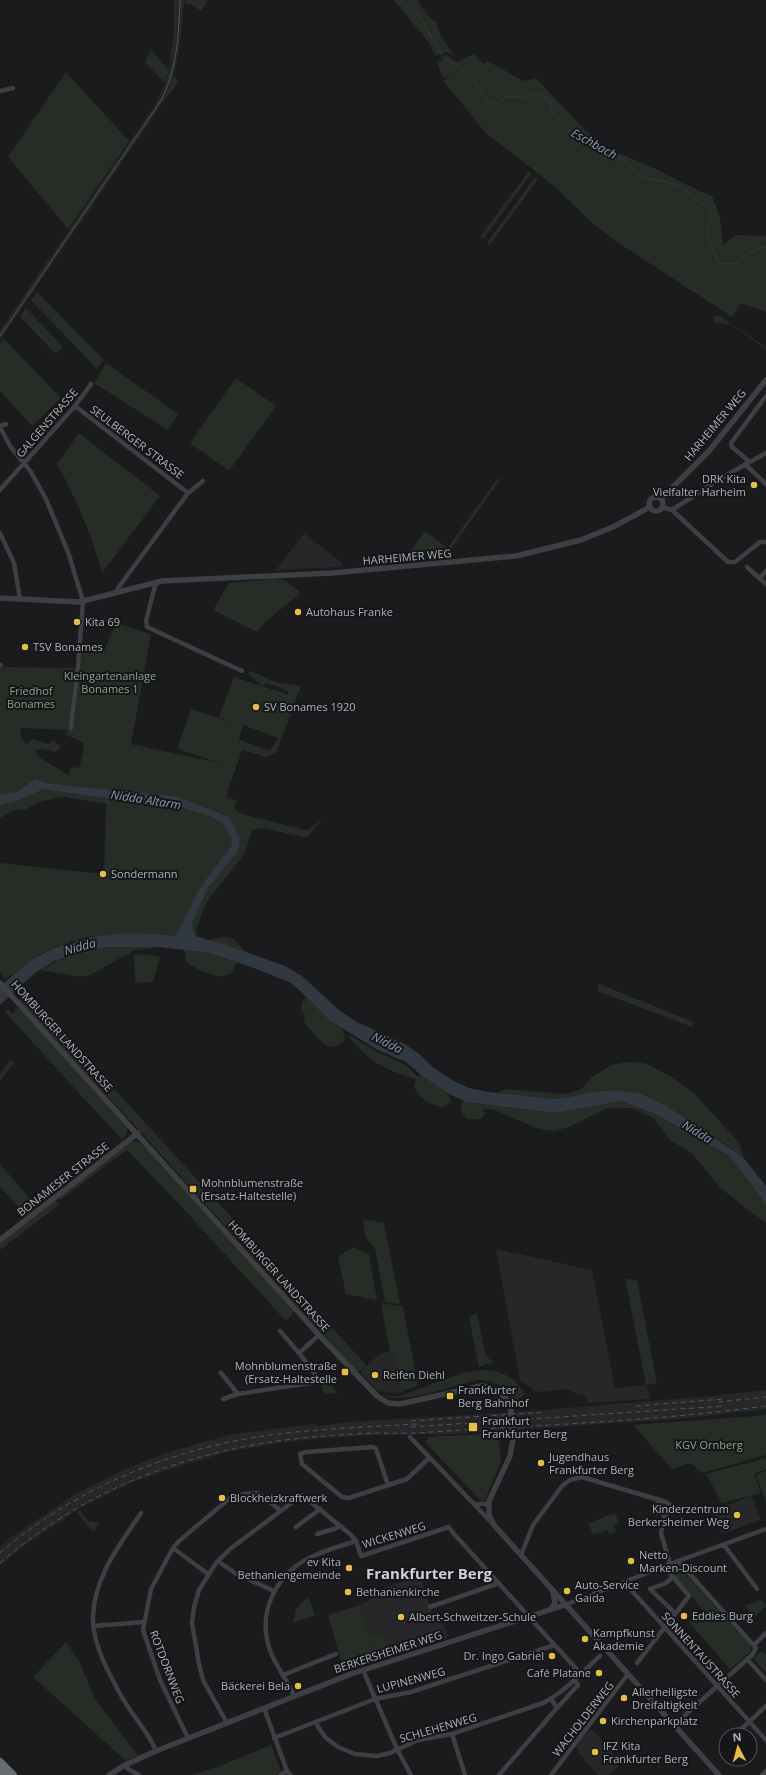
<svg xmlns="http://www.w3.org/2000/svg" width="766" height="1775" font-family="'Open Sans',sans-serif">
	<rect width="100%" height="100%" fill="#1b1b1d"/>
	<path fill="#27272a" d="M177,0H181L179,51L172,82L160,107L0,340V330L155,105L165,83L172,61Z
		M304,533L342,563V567L276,570Z
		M496,1249L592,1270L615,1388L646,1385L651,1399L588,1403L584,1394L578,1395L567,1389L536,1392L520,1380Z
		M394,1351L401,1392L394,1393L377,1390L360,1371L380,1354Z
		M766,1390V1409L734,1413L677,1419L456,1434H443L438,1435L436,1434L375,1435L314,1439L279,1443L227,1452L177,1467L133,1482L82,1507L21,1548L0,1566V1547L10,1538L74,1495L125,1469L172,1451L232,1434L315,1424L318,1426L346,1422L518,1412L709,1396Z
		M752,1496L761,1520L722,1534L713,1510Z
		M420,1575L432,1612L435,1611L449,1637L377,1660L359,1605L371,1600L370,1593Z
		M592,1729L622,1763L609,1775H598L578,1752L580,1751L576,1746L587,1732L588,1733Z"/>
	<path fill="#252d26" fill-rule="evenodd" d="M174,0H177L174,49L165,83L145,62L151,50L168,69L174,36Z
		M181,0H184L179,52L173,79L175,76L178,82L160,107L172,82L179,51Z
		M185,0H208L201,11L191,4L185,3Z
		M394,0H418L421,7L431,19L436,22L441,36L455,57L446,52L435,56L430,44Z
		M474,54L483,64L488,61L523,81L536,78L582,127L607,149L648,165L702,192L712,196L720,218L723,245L736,235L766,236V312L741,303L732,317L614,240L590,221L554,186L486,133L443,81L453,75L445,78L441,75L438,63L447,55L457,62Z
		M66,72L129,141L68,229L8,157Z
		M529,171L531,174L483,239L480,237Z
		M535,177L538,179L490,245L487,243Z
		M37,292L104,360L97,369L31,300Z
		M26,308L63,347L56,354L20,317Z
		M718,315L766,347V349L730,324L715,323L713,317Z
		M4,339L61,398L32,426L0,391V344Z
		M106,363L178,414L168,430L94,383Z
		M236,378L276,406L229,471L190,443Z
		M79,433L160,496L102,573C92,535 76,499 57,464Z
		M498,478L500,480L451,549L449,546Z
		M425,531L448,548L447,554L408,558V555Z
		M273,579L284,580L299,591V595L265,622L257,632L213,610L229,583Z
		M116,623L151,634L131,744L224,764L177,749L191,709L234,723L219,717L234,677L289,695L288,691L267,683L263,686L248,674L252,671L275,682L301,686L276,753L267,757L242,750L226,797L239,801L236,802L234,807L238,813L305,830H309L323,817L307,838L263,828L252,830L245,853L206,903L197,927L196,936H92L71,941L42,953L5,979L0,973V863L104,874L106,804L64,797L38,802L27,809L14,810L0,818V667L75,668L69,730L74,726L82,647L104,651ZM243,725L278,738L270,751L239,740L237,745ZM20,728L68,730L66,735L83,742L84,751L79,768L71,767L69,776L39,757L35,751L40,749L56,752L61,747L53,740L48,744L33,739L27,744L22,740Z
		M224,937L234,939L244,951L207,940Z
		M107,947H159L133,951L90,975L80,977L41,970C61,956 83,951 107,947Z
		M184,950L210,953L237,962L232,973L220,977L201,971L186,962Z
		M141,954L160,957L153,982L135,983L134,955Z
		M599,984L694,1022L692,1027L597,991Z
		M26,991C28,1003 49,1020 59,1028L366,1365L360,1371H356L140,1131L19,1001Z
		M306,997L329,1020L342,1028L345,1040C340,1045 335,1048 328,1046C323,1045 306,1026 304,1021C304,1020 305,1015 305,1014L301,1011L302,1003Z
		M15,1006L23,1012L128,1128L126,1135L122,1140L5,1012L8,1009L12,1013L15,1011Z
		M347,1034L377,1052L406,1065L418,1077L421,1075L447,1093L452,1103L443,1107C429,1104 419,1100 414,1086L416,1079C387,1071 365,1060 347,1034Z
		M10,1060L14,1063L0,1081V1075Z
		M627,1062L645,1063L670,1076L694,1093L740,1144L743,1157L725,1144L695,1125L616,1090L592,1092L571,1097L554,1099L498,1093L505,1089L564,1094L580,1090L592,1077L611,1065Z
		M463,1101L479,1104L556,1113L620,1101L653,1113L728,1155L755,1189L766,1205V1223L720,1188L693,1154L671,1141L653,1118L632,1108H607L569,1127L554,1131L539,1129L495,1110L482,1109L485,1113L481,1119H467C461,1114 459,1109 463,1101Z
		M135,1141L145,1146L295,1310C293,1314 289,1319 285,1320L179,1204L127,1150L60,1200L58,1197L131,1142Z
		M0,1164L37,1207L26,1215L0,1187Z
		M56,1200L59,1205L0,1250V1243Z
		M363,1219L384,1223L400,1304L385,1302L375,1248C365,1240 364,1231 363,1219Z
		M354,1247L369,1255L377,1300L346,1294L338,1256Z
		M625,1278L637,1281L657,1383L646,1385Z
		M381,1303L403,1307L418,1385L401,1392L394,1352H390Z
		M477,1314L486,1356L493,1362L479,1367L469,1317L472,1315Z
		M481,1370C495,1370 511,1374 519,1386C521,1389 522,1391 525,1394L515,1402C506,1388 496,1380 478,1380C452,1385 409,1404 384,1396H400L463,1373Z
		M323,1382L328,1387L331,1385L338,1393L324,1394L321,1383Z
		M766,1415V1455L702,1473L690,1463L672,1469L633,1425Z
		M498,1433L501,1461L485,1500L481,1501L425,1442L429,1437Z
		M766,1458V1469L754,1474L761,1493L722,1503L706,1474Z
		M766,1471V1503L756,1475Z
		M80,1511L88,1521L99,1523L94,1532L76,1512Z
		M615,1513L619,1524L614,1526L616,1532L609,1534L607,1530L593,1535L589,1523Z
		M680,1568L750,1645L751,1651L730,1669L690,1623L704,1611L670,1571Z
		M308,1596L315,1615L293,1623L296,1609Z
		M761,1600L766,1605L754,1617L745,1606Z
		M359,1605L377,1660L344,1671L328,1615Z
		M382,1633L388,1653L376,1657L370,1637Z
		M66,1642L79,1661L95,1699L138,1755L126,1761L33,1677Z
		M762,1651L766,1655V1673L753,1658Z
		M271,1745L281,1771L276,1775H190L220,1766Z"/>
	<path fill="#313840" d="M35,779L45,783L61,785L175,796L229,817L231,820L240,839L238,851L207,889L192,923L193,932L196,936L244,951L285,966L302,976L340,1011L357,1022L403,1043L418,1053L434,1068L452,1080L469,1088L488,1092L554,1099L571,1097L592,1092L616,1090L641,1094L665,1105L743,1157L766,1186V1205L755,1189L728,1155L653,1113L620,1101L556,1113L466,1102L447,1093L421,1075L406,1062L378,1050L329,1020L299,990L291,983L254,968L210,953L159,947H107L80,952L54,961L35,973L0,1005V987C13,975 27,961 44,953C86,932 130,931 176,936L199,889L232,845L231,836L223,823L210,816L174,805L137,803L43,789L17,801L0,805V795L17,792Z"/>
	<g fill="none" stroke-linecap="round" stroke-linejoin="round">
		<path stroke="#313840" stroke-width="1" d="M400,0L417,13L440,52L445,59L464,70L475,82L487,101L497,104L507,96L524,98L536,94L550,99L553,114L567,129L621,159L643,177L674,184L688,192L710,210L711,216L706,232L718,263L735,264C745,256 753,249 766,247"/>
		<path stroke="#3e3e43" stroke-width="4.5" d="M0,91L13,88
			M75,406L188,493
			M0,426L6,424
			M0,427L10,446L31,472L46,499L68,552L83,601L78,667L71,728
			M750,462L732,447L731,443L766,396
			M745,464L766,484
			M0,490L75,406L91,384
			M662,507L672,510L728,562H735L760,542H766
			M672,510L723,477L766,453
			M0,533L14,563L20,599
			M747,567L766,584
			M760,578L766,571
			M156,582L146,621L147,627L242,671
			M117,592L118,588L188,493L203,481
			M0,665H1
			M280,1331L299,1353
			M221,1373L238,1394
			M223,1399L238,1394L317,1382L318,1378L299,1353L319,1335
			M410,1437L491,1522
			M388,1485L376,1449L373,1447L306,1452L300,1454L302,1464L342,1497L349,1498L407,1479L429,1458
			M657,1499L666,1502L672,1506L664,1519L661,1533L670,1564
			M474,1504H488
			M141,1513C120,1544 94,1577 93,1617C92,1644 110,1676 123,1699C133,1716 149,1733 156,1751
			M296,1527L320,1509
			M317,1534L337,1528L338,1524
			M724,1545L757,1589
			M173,1548L208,1574
			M521,1555L533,1525L562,1486L570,1480L582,1477L656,1499L663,1509L664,1519
			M218,1561L235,1573L274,1591
			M673,1577L666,1583L650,1589L675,1613
			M624,1582L766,1740
			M565,1605L670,1564L766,1529
			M430,1607L499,1583
			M93,1626L144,1622
			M754,1645L766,1633
			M747,1659L766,1680
			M637,1663L689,1596L664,1566
			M363,1670L397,1749L411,1775
			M283,1675L336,1654
			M294,1696C288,1681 277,1668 271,1653C255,1612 277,1570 318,1554C330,1549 343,1545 356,1541
			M264,1708L287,1771L291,1775
			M557,1708L578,1685L575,1680
			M315,1722L325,1737L338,1747L355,1754L377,1756L390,1753L418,1740L452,1734L543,1703C565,1692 582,1672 600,1656
			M227,1723L203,1680L199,1664L192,1623L194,1607L199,1590L216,1563L230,1549L302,1495L351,1535L356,1541L361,1556L449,1527L454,1534L581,1674
			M674,1725L752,1655L756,1648L678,1561
			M452,1734L465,1775
			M735,1735L766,1706
			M188,1738L160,1680L143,1630L151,1589L173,1548L179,1541L230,1498L244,1494L258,1493L280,1510
			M274,1738L375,1699L411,1692L555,1645
			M724,1744L726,1743
			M125,1765L128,1769L139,1775
			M280,1775L287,1771
			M499,1775L557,1708L551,1699
			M551,1775L628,1674
			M762,1775L766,1771"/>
		<path stroke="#3e3e43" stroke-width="5.5" d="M649 504a7 7 0 1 1 14 0a7 7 0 1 1-14 0Z
			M661,499L709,451L766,380
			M0,598L79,602L162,581L332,573L516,556L581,540L613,527L650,507
			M0,983L319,1335L377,1396L388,1403L400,1404L481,1386C496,1388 508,1395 511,1411
			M0,1240L138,1133
			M513,1439L510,1456L489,1501V1515L494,1525L719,1775
			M550,1610L555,1603L553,1592
			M109,1775L125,1765L156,1751L351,1674L565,1605"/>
		<path stroke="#686a72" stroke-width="8" d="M0,1762L13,1775
			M0,1772L3,1775"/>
		<path stroke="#53545a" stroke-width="1" d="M0,336L162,99C177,67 179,35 180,0"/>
		<path stroke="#53545a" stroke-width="1" stroke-dasharray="5 4" stroke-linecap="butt" d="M718,1402L766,1397
			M636,1406L724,1399
			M411,1421L545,1412
			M411,1427L724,1406
			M0,1553C72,1491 163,1452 257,1437C309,1429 364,1427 417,1424
			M0,1563C87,1488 189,1450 302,1438C326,1436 350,1434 374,1433C393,1433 412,1434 431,1432C542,1425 655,1421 766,1406"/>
		<path stroke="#3e3e43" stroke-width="5.5" d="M511,1411L513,1439"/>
	</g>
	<g fill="#e5bd4b" stroke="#161618" stroke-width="1.5">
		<circle cx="754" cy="485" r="4"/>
		<circle cx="298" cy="612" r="4"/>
		<circle cx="77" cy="622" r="4"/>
		<circle cx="25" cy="647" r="4"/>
		<circle cx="256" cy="707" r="4"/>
		<circle cx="103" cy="874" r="4"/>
		<rect x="189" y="1185" width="8" height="8" rx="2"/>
		<rect x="341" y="1368" width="8" height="8" rx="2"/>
		<circle cx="375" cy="1375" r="4"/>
		<rect x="446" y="1392" width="8" height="8" rx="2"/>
		<rect x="468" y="1422" width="10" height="10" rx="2"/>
		<circle cx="541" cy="1463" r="4"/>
		<circle cx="222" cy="1498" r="4"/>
		<circle cx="737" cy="1515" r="4"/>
		<circle cx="631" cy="1561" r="4"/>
		<circle cx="349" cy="1568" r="4"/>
		<circle cx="567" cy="1591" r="4"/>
		<circle cx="348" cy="1592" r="4"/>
		<circle cx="684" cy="1616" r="4"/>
		<circle cx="401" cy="1617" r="4"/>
		<circle cx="585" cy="1639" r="4"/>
		<circle cx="552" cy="1656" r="4"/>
		<circle cx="599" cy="1673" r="4"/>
		<circle cx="298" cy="1686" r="4"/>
		<circle cx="624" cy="1698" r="4"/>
		<circle cx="603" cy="1721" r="4"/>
		<circle cx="595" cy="1752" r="4"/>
	</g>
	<g text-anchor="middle" stroke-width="4" stroke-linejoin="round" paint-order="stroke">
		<g font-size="11" fill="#aeb1bb" stroke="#161618">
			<text transform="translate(47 423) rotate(-49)" y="4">GALGENSTRASSE</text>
			<text transform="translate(715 425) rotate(-50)" y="4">HARHEIMER WEG</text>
			<text transform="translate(137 442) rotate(37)" y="4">SEULBERGER STRASSE</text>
			<text transform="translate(407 557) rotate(-5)" y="4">HARHEIMER WEG</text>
			<text transform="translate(62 1036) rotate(48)" y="4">HOMBURGER LANDSTRASSE</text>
			<text transform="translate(63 1179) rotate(-38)" y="4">BONAMESER STRASSE</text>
			<text transform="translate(279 1276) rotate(48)" y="4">HOMBURGER LANDSTRASSE</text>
			<text transform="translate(394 1535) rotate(-17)" y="4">WICKENWEG</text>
			<text transform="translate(388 1652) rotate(-18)" y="4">BERKERSHEIMER WEG</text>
			<text transform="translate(701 1655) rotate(48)" y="4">SONNENTAUSTRASSE</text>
			<text transform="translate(167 1667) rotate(69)" y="4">ROTDORNWEG</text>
			<text transform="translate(411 1680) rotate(-15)" y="4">LUPINENWEG</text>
			<text transform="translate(583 1719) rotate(-52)" y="4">WACHOLDERWEG</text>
			<text transform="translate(438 1728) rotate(-16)" y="4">SCHLEHENWEG</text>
		</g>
		<g font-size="11" fill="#aeb1bb" stroke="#161618" text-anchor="start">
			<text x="746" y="483" text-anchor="end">DRK Kita<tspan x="746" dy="13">Vielfalter Harheim</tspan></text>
			<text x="306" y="616">Autohaus Franke</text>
			<text x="85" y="626">Kita 69</text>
			<text x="33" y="651">TSV Bonames</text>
			<text x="264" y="711">SV Bonames 1920</text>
			<text x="111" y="878">Sondermann</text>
			<text x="201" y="1187">Mohnblumenstraße<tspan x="201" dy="13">(Ersatz-Haltestelle)</tspan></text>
			<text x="337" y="1370" text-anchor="end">Mohnblumenstraße<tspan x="337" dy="13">(Ersatz-Haltestelle</tspan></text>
			<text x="383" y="1379">Reifen Diehl</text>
			<text x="458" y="1394">Frankfurter<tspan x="458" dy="13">Berg Bahnhof</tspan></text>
			<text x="482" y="1425">Frankfurt<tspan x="482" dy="13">Frankfurter Berg</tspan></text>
			<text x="549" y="1461">Jugendhaus<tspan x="549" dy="13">Frankfurter Berg</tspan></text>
			<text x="230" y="1502">Blockheizkraftwerk</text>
			<text x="729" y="1513" text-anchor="end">Kinderzentrum<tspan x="729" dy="13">Berkersheimer Weg</tspan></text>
			<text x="639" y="1559">Netto<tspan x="639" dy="13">Marken-Discount</tspan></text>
			<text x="341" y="1566" text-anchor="end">ev Kita<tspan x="341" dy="13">Bethaniengemeinde</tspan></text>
			<text x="575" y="1589">Auto-Service<tspan x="575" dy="13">Gaida</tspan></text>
			<text x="356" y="1596">Bethanienkirche</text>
			<text x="692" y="1620">Eddies Burg</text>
			<text x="409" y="1621">Albert-Schweitzer-Schule</text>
			<text x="593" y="1637">Kampfkunst<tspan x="593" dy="13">Akademie</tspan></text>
			<text x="544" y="1660" text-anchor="end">Dr. Ingo Gabriel</text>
			<text x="591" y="1677" text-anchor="end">Café Platane</text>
			<text x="290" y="1690" text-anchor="end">Bäckerei Bela</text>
			<text x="632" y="1696">Allerheiligste<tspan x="632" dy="13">Dreifaltigkeit</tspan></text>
			<text x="611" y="1725">Kirchenparkplatz</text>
			<text x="603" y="1750">IFZ Kita<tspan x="603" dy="13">Frankfurter Berg</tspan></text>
		</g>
		<g font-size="11" fill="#87a48b" stroke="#161618">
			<text x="110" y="680">Kleingartenanlage<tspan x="110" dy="13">Bonames 1</tspan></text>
			<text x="31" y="695">Friedhof<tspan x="31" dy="13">Bonames</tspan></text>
			<text x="709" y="1449">KGV Ornberg</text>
		</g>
		<g font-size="12" font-style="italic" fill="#899cb3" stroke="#161618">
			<text transform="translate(594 144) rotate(29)" y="4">Eschbach</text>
			<text transform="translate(146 800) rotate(9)" y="4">Nidda Altarm</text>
			<text transform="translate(80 947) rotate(-15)" y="4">Nidda</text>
			<text transform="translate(387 1043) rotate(27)" y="4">Nidda</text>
			<text transform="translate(697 1132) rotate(31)" y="4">Nidda</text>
		</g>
		<g font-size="15" font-weight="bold" fill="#cfd1d7" stroke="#161618">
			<text x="429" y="1579">Frankfurter Berg</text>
		</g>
	</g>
	<g transform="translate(738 1747) rotate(354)"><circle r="19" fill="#161618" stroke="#535459"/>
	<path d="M0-3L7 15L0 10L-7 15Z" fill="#e5bd4b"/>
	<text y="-6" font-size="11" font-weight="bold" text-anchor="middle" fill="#aeb1bb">N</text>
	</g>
</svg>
